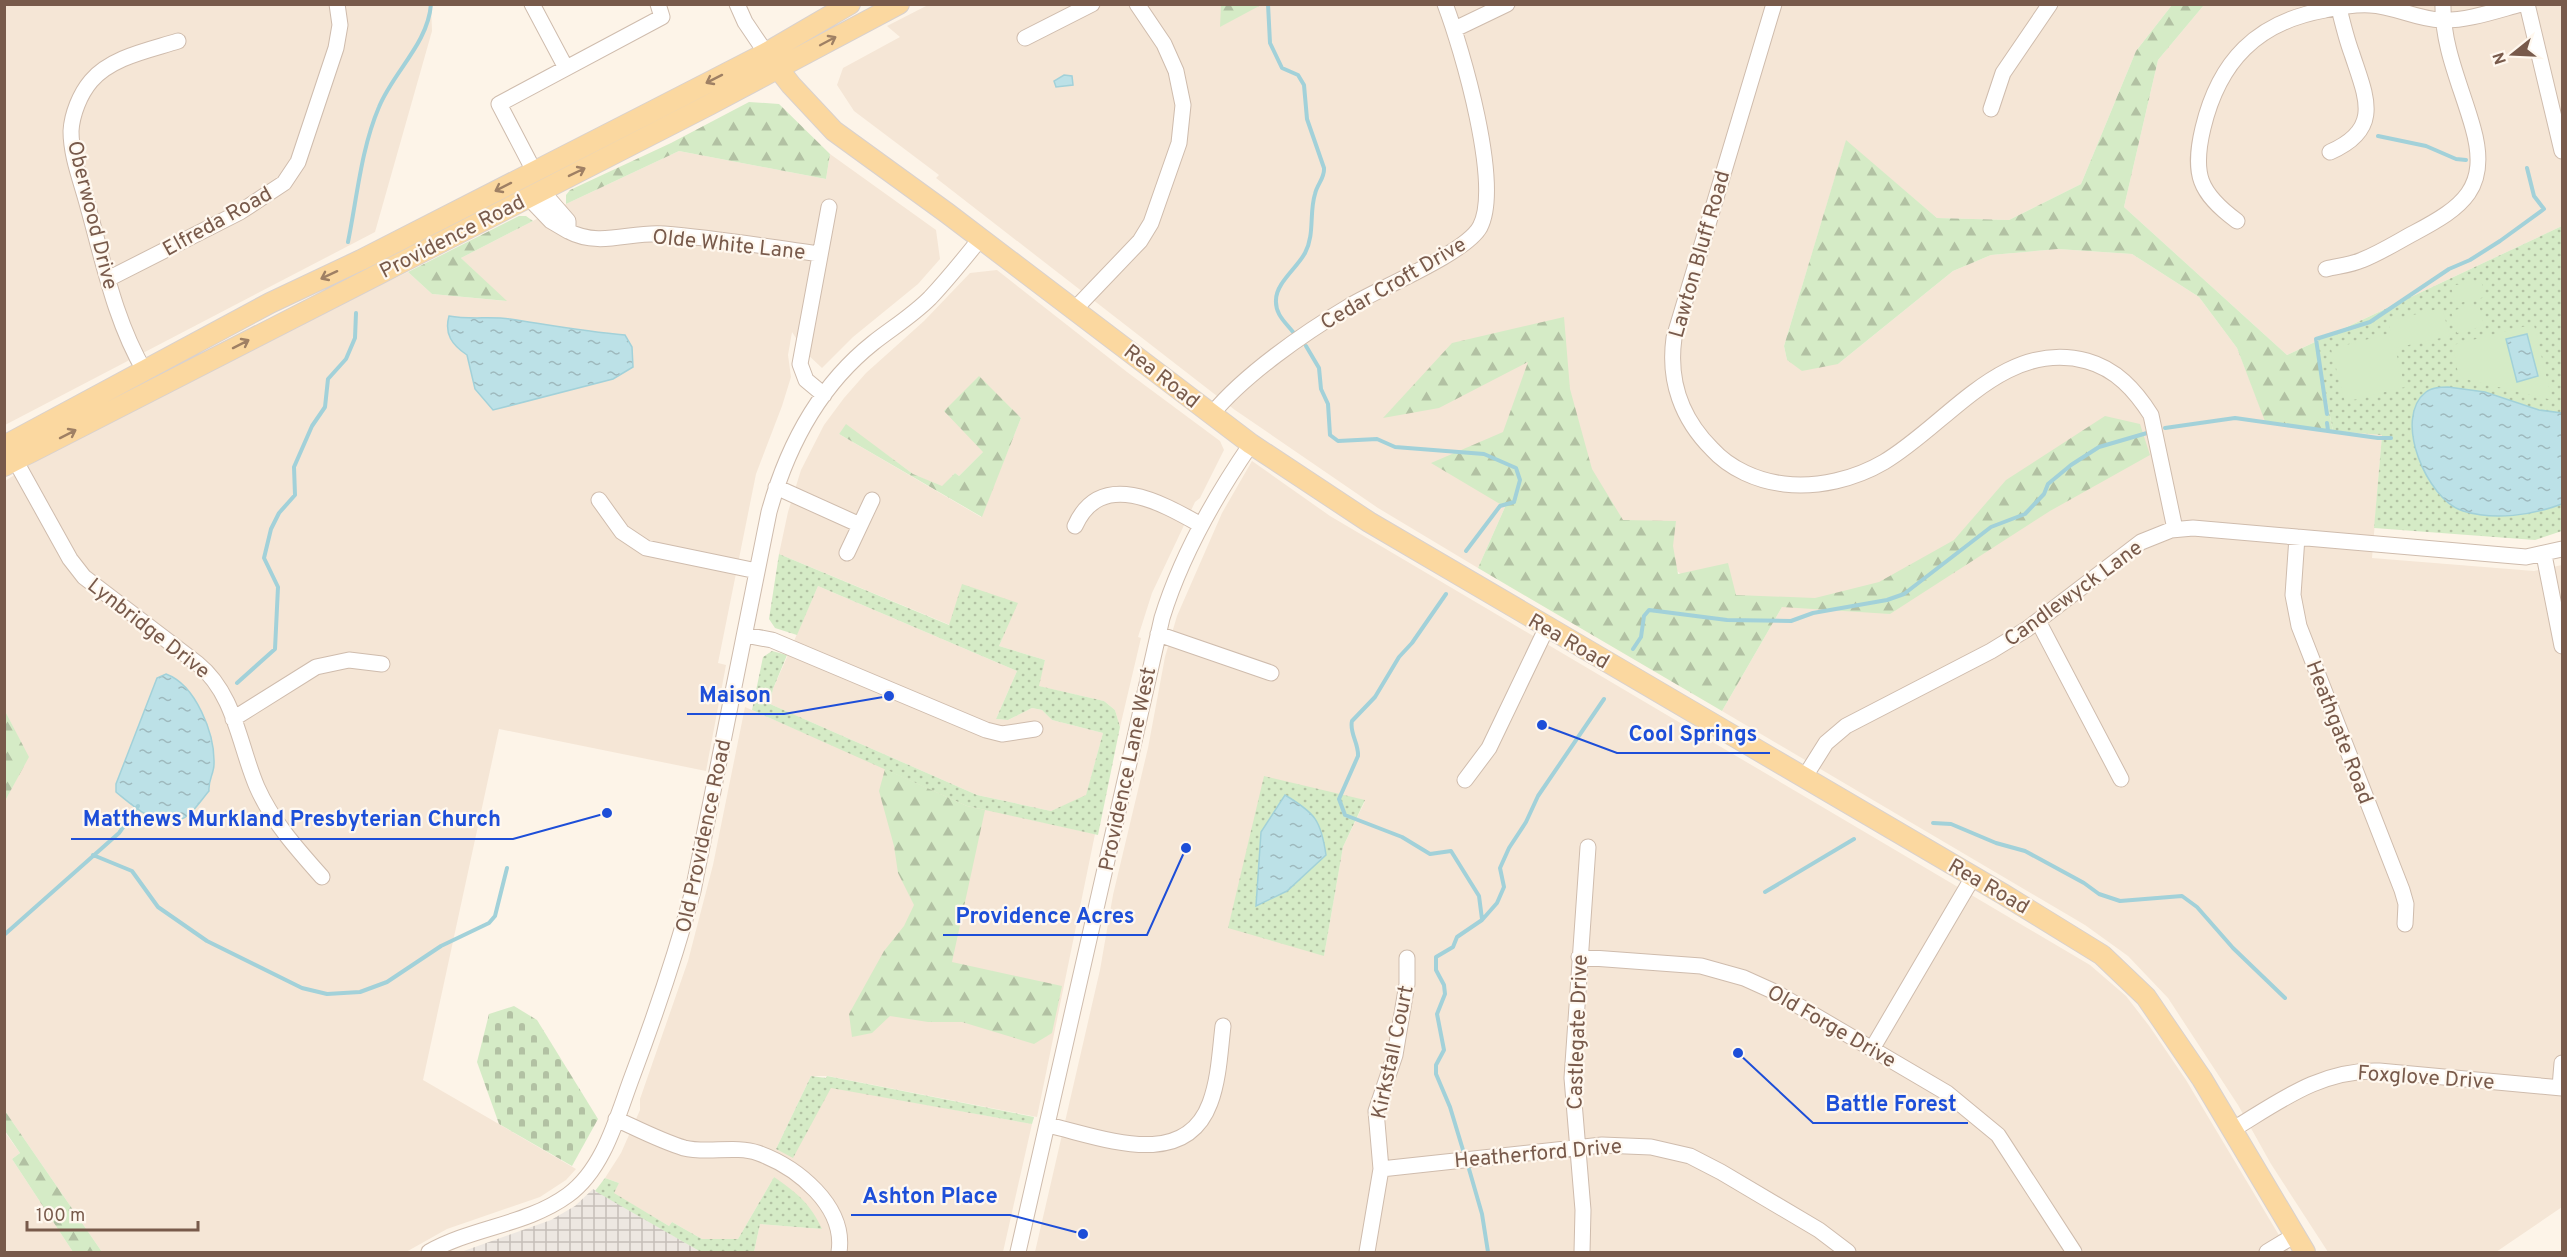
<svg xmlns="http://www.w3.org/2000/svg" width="2567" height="1257" font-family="Overpass,sans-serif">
	<defs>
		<pattern id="industrial-grid" width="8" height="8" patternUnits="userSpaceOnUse" patternTransform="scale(1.5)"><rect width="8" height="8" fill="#ede7e1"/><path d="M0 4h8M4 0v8" fill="none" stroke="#c5beb8"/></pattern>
		<pattern id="green-dots" width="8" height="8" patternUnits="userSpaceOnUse" patternTransform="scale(1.5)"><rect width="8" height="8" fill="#d5ebc6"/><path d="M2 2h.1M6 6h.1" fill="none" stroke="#b2c1a3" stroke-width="1.8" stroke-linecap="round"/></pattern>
		<pattern id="forest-firs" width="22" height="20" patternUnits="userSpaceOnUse" patternTransform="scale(1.5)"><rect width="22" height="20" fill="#d5ebc6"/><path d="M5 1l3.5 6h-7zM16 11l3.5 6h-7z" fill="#b2c1a3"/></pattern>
		<pattern id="cemetery-stones" width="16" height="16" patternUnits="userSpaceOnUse" patternTransform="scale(1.5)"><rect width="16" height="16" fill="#d5ebc6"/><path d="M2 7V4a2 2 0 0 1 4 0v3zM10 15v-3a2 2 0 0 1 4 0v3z" fill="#b2c1a3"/></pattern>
		<pattern id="water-ripples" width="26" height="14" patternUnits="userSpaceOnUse" patternTransform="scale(1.5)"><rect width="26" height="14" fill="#bce1e7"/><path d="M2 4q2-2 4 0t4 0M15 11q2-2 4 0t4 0" fill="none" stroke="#9eb9bd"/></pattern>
	</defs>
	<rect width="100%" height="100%" fill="#fdf4e8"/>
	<path fill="#f5e6d6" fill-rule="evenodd" d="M1261,4L2172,5L2136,51L2081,184L2009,220L1937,218L1846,141L1784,346L1787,360L1838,364L1953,271L1991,255L2058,249L2132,254L2199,297L2237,348L2267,424L2382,435L2372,558L2534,571L2562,565V1207L2496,1252H2328L2271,1164L2238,1105L2168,998L2128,956L2085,925L1722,711L1782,607L1702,590L1640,543L1505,507L1478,568L1378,508L1235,410L936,178L939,175L854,111L837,85L843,68L900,37L887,26L928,5H1221V26Z
		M4,5H431L432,31L375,232L5,425Z
		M2204,5H2562V226L2287,355L2124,207L2158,60Z
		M679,151L826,179L830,154L936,230L940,259L918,284L853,337L822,368L805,352L792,332L788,355L791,377L782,406L756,474L718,663L726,665L706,771L499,729L423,1080L576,1169L566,1180L540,1197L447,1229L406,1252H102L5,1111V801L28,757L5,711V481L65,443L301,322L408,272L432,294L506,301L461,258L566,204Z
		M997,270L1127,372L1220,441L1224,450L1200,498L1195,502L1152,593L1138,637L1141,638L1120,727L1115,710L1104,701L1038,686L1045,660L999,646L1017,603L950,625L779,554L788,512L801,470L824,425L844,398L866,373L924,321L970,273ZM979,377L1021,418L981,517L839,434L846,425L913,474L942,487L955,473L959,476L983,452Z
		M1252,461L1330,516L2090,965L2126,996L2150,1027L2186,1080L2289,1252H1035L1100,970L1113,895L1148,748L1165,657L1177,616L1222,513ZM1265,777L1365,801L1343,847L1324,956Z
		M818,586L1017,671L996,719L1008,720L1032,708L1042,710L1052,720L1103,733L1086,796L1051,811L977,795L770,704L773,689Z
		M745,707L974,807L1095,834L1037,1117L828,1076H811L776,1149L793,1157L830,1087L1032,1124L1003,1252H754L760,1224L822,1229L774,1177L738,1239H702L672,1222L669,1226L613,1193L619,1183L605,1178L621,1153L640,1110V1099L688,961L713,865Z
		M4,1131L20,1153L12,1159L73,1252H5Z"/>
	<path fill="url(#industrial-grid)" d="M593,1189L701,1252H461L551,1220L575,1206Z"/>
	<path fill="url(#green-dots)" d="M2562,226V531L2535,540L2374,528L2382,435L2333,431L2315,342Z
		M779,554L949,625L962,584L1018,603L999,646L1045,660L1039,686L1104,701L1115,710L1120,727L1098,835L967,806L752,710L763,657L772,651L787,655L773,689L770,704L977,795L1051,811L1086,795L1103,733L1052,720L1042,710L1032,708L1008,720L996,719L1017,671L818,586L797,635L775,628L769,619Z
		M1264,776L1365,800L1343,847L1324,956L1228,928Z
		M811,1076L826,1078L827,1076L1034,1117L1032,1124L831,1088L793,1158L776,1149Z
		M774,1177C796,1192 811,1204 822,1229L760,1224L754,1252H701L595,1191L605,1178L619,1183L614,1193L669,1226L672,1222L702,1239H738Z"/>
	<path fill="url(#forest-firs)" d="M1221,5V4L1261,5L1220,27Z
		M2172,5H2204L2158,60L2124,207L2287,355L2315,342L2333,431L2266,424L2237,348L2199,297L2132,254L2058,249L1991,255L1953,271L1838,364L1802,371L1787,360L1784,346L1846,140L1937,218L2009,220L2081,184L2136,51Z
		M749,102L779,104L830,154L826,179L679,151L566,204V195L570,190L671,143Z
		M519,216H526L533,221L461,258L507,301L432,294L408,272Z
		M1564,317L1570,389L1592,469L1623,520L1676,521L1673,546L1678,574L1728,563L1736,595L1815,598L1879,582L1954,540L2006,480L2105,416L2140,424L2150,455L2050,511L1890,614L1782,607L1722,711L1478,568L1505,507L1431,463L1503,432L1528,362L1439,408L1383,418L1452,343Z
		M979,376L1021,418L982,517L839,434L846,424L913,474L942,486L955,473L959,476L983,452L944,411Z
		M5,711L29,757L5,801L4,711Z
		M885,769L967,806L985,810L952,962L1062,986L1052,1033L1034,1044L962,1022H928L890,1016L872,1033L852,1037L849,1014L884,951L904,926L914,905L898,873L894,846L879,791Z
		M4,1111H5L102,1252H73L12,1159L20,1153L5,1131Z"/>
	<path fill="url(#cemetery-stones)" d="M514,1006L537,1020L598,1119L572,1166L499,1124L477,1062L489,1014Z"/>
	<path fill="#d5ebc6" d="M2481,280L2485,297L2455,304L2451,286Z
		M2479,304L2484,326L2457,333L2451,311Z
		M2442,308L2450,336L2395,348L2405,387L2345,402L2331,349L2391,333L2388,321Z
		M2530,325H2534L2552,400L2465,379L2458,374L2453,345Z"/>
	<path fill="url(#water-ripples)" stroke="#a2d1d9" stroke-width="1.5" d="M1064,75L1072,76L1073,85L1056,87L1054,81Z
		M449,316C470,320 490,316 510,319C549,325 586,332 625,335L632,347L633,367L613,379L493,410L475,389L467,355C452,345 444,334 449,316Z
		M2527,334L2538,376L2517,382L2506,339Z
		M2448,387L2485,392L2539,410L2562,413V504C2532,515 2495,521 2463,511C2427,500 2392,418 2426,392C2432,387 2441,387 2448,387Z
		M166,674C196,685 215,734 214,764C214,774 208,780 209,791C201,800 191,817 179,820C156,828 132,805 116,792V784L157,678Z
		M1285,795C1315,813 1321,820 1326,855L1287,891L1256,906L1261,832Z"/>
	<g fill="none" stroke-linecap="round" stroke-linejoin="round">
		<path stroke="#a2d1d9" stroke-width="4" d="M1268,4L1270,43L1282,68L1298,75L1304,85L1307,119L1324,168C1325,178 1317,184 1315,194C1309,213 1315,234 1305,253C1297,268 1276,283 1276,300C1275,314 1285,322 1293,332
			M2378,136L2426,146L2456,159L2466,160
			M348,242C357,198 361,149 379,107C393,72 428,44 431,4
			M1306,346L1319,368L1321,389L1328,404L1330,435L1338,441L1377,439L1395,447L1484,454L1516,468L1520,480L1514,502L1500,506L1466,551
			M2327,414L2316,339L2370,322L2449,269L2470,260L2500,241L2544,209L2534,196L2527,168
			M2327,423L2328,430
			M2165,428L2235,418L2378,438H2391
			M1446,594L1412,643L1399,657L1375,697L1352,721C1349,732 1359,744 1358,756L1339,799L1345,815L1402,837L1430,854L1451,851L1479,896L1482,919
			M1633,649L1641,637L1644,616L1649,610L1727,620L1791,621L1813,613L1887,600L1904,594L1991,527L2025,514L2044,494L2048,484L2071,465L2099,447L2147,433
			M237,683L275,649L278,587L264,558L271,529L279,513L295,495L294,467L312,426L325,407L328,379L346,359L355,338L356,313
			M1933,823L1951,824L1996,843L2025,851L2084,883L2099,894L2120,901L2182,896L2197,907L2233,948L2285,998
			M93,855L132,871L158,907L207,941L302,988L327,994L360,992L387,982L441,946L489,923L495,916L507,868
			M1765,892L1854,839
			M4,935L119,833L138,806
			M1463,1150L1450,1107L1436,1074V1065L1444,1050L1437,1014L1445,994L1444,985L1436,970V957L1453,947L1457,937L1482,920L1497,903L1504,887L1500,868L1509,848L1526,822L1538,796L1604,699
			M1469,1169L1482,1214L1488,1252"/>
		<defs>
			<path id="minor" d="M532,4L566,68
				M737,4L745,22L766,53
				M1774,4L1674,338C1668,381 1682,419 1712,449C1730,469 1758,481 1784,484C1818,488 1855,479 1884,462C1948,424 2004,338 2087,361C2116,369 2135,390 2151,415L2175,529
				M2527,4L2562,151
				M1455,29L1507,4
				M1025,38L1092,4
				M1991,109L2003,73L2050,4
				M2330,152C2383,129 2366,97 2352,54C2346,38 2342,21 2338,4
				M534,171L499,104L662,17L658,4
				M528,197L551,221L568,231V221L541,190
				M2237,221C2199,193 2192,174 2203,128C2219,61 2257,22 2325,10C2339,7 2354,4 2370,5C2394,6 2416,19 2441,20C2467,21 2495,11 2521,4
				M568,231C600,248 631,231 664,234C716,238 768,247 820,254
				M2326,269C2338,266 2351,265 2362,260C2380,253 2397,242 2414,233C2463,207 2490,188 2473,128C2462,88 2442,47 2443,4
				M108,279L240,212L284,183L298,162L336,48L340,25L337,4
				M1074,310L1140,241L1151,223L1179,143L1183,105L1176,71L1164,44L1137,4
				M145,372C115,321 104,264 88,207C82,183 71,157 71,131C72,114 80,94 91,81C111,57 150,50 178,41
				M824,395L806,380L800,364L829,207
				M1212,414C1244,375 1304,333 1348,307C1377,289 1465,254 1480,227C1502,185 1462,49 1445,4
				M10,451L70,559L84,577L198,664C235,694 239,745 257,787C272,821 297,849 322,877
				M776,487L860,525
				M599,500L622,532L646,548L757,571
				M1075,526C1101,468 1162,503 1201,525
				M2297,537L2293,595L2299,626L2402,890L2406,904L2405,924
				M847,553L872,500
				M2544,555L2562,646
				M2038,621L2121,779
				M1158,634L1271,673
				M745,635L772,640L986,730L1002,734L1035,729
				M233,719L316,667L349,660L382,664
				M1804,778L1826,743L1846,726L1991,651L2027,629L2141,542L2171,530L2193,528L2526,557L2562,549
				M1465,780L1489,748L1547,627
				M1579,957L1701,966L1744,978L1775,992L1947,1093L1998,1135L2074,1252
				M1872,1049L1973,877
				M2560,1087L2562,1063
				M616,1119C638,1129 661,1141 684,1148C707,1154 735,1145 758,1153C797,1167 846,1206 839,1252
				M1047,1125C1099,1136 1184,1173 1210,1103C1219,1079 1220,1051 1223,1026
				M2232,1130C2280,1101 2321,1069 2379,1071L2562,1088
				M1381,1169L1602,1145L1651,1147L1690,1156L1721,1172L1819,1230L1848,1252
				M429,1252C473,1227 527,1225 568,1195C604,1169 617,1117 632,1077C655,1016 676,954 693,891L769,512C787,447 819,386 873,343C892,328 912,316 930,298C948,279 964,259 980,239
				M1018,1252L1162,618C1181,556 1214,498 1251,444
				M1367,1252L1381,1169L1376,1111L1395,1055L1407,984V958
				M1582,1252L1583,1210L1572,1078L1588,847
				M2267,1252L2295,1235"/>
			<path id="major" d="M766,53L791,85L834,131L947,213L1251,444L1369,522L2003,894L2102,955L2146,997L2202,1079L2305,1252
				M4,446L270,303L361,260L651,112L766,53L850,4
				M4,466L709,105L899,4"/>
		</defs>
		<use href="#minor" stroke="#cfbcad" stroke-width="17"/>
		<use href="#major" stroke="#d9d1cd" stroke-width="22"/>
		<use href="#minor" stroke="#fff" stroke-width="15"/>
		<use href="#major" stroke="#fbd8a0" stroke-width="20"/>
	</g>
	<defs><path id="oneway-shaft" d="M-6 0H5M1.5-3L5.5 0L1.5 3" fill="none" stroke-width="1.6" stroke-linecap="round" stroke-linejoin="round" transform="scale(1.5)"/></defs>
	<g stroke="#9f8064">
		<use href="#oneway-shaft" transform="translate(828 41) rotate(-28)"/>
		<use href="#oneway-shaft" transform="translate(714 79) rotate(153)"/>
		<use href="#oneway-shaft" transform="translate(577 172) rotate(-26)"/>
		<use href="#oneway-shaft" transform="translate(503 187) rotate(153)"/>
		<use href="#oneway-shaft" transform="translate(329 275) rotate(155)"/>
		<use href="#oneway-shaft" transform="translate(241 344) rotate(-27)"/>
		<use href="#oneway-shaft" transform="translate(68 434) rotate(-27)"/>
	</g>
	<g text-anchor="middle" stroke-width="4.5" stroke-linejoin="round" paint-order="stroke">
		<g font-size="21" fill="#785a4b" stroke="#fff8ef">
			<text transform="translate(93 215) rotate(76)" y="7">Oberwood Drive</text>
			<text transform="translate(217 221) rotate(-29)" y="7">Elfreda Road</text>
			<text transform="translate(452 236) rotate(-27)" y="7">Providence Road</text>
			<text transform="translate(729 244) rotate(6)" y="7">Olde White Lane</text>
			<text transform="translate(1699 254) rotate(-74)" y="7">Lawton Bluff Road</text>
			<text transform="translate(1393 283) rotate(-30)" y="7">Cedar Croft Drive</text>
			<text transform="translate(1162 376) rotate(38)" y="7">Rea Road</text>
			<text transform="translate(2073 593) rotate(-36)" y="7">Candlewyck Lane</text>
			<text transform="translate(149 628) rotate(38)" y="7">Lynbridge Drive</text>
			<text transform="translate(1569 641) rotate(30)" y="7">Rea Road</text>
			<text transform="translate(2340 732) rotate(69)" y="7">Heathgate Road</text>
			<text transform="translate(1127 769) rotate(-78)" y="7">Providence Lane West</text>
			<text transform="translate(703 836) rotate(-78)" y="7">Old Providence Road</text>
			<text transform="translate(1989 886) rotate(30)" y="7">Rea Road</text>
			<text transform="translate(1832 1026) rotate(30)" y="7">Old Forge Drive</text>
			<text transform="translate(1577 1032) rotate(-88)" y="7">Castlegate Drive</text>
			<text transform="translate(1392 1052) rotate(-78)" y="7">Kirkstall Court</text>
			<text transform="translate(2426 1077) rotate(4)" y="7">Foxglove Drive</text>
			<text transform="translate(1538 1153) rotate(-5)" y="7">Heatherford Drive</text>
		</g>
	</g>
	<path fill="none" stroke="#1d4ed8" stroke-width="2" d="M889 696L784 714H687M1542 725L1617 753H1770M607 813L513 839H71M1186 848L1147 935H943M1738 1053L1813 1123H1968M1083 1234L1010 1215H851"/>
	<g fill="#1d4ed8" stroke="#fff8ef" stroke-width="2">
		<circle cx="889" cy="696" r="6"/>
		<circle cx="1542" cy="725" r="6"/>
		<circle cx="607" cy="813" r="6"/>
		<circle cx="1186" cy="848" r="6"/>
		<circle cx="1738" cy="1053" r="6"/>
		<circle cx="1083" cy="1234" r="6"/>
	</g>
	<g font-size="22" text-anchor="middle" font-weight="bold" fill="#1d4ed8" stroke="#fff8ef" stroke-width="4.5" stroke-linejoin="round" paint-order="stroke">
		<text x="735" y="702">Maison</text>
		<text x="1693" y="741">Cool Springs</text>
		<text x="292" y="826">Matthews Murkland Presbyterian Church</text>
		<text x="1045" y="923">Providence Acres</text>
		<text x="1891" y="1111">Battle Forest</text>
		<text x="930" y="1203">Ashton Place</text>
	</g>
	<rect width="2567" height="1257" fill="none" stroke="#785a4b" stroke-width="12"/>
	<g transform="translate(2513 54) rotate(252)" stroke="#fff8ef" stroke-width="4.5" paint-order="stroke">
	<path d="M0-4.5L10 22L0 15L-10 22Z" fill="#785a4b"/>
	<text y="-9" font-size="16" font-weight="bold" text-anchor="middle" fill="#785a4b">N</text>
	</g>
	<path d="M27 1221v9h171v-9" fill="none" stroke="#785a4b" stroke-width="3"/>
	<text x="36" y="1221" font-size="18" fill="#785a4b" stroke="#fff8ef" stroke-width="4.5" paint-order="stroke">100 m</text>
</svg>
